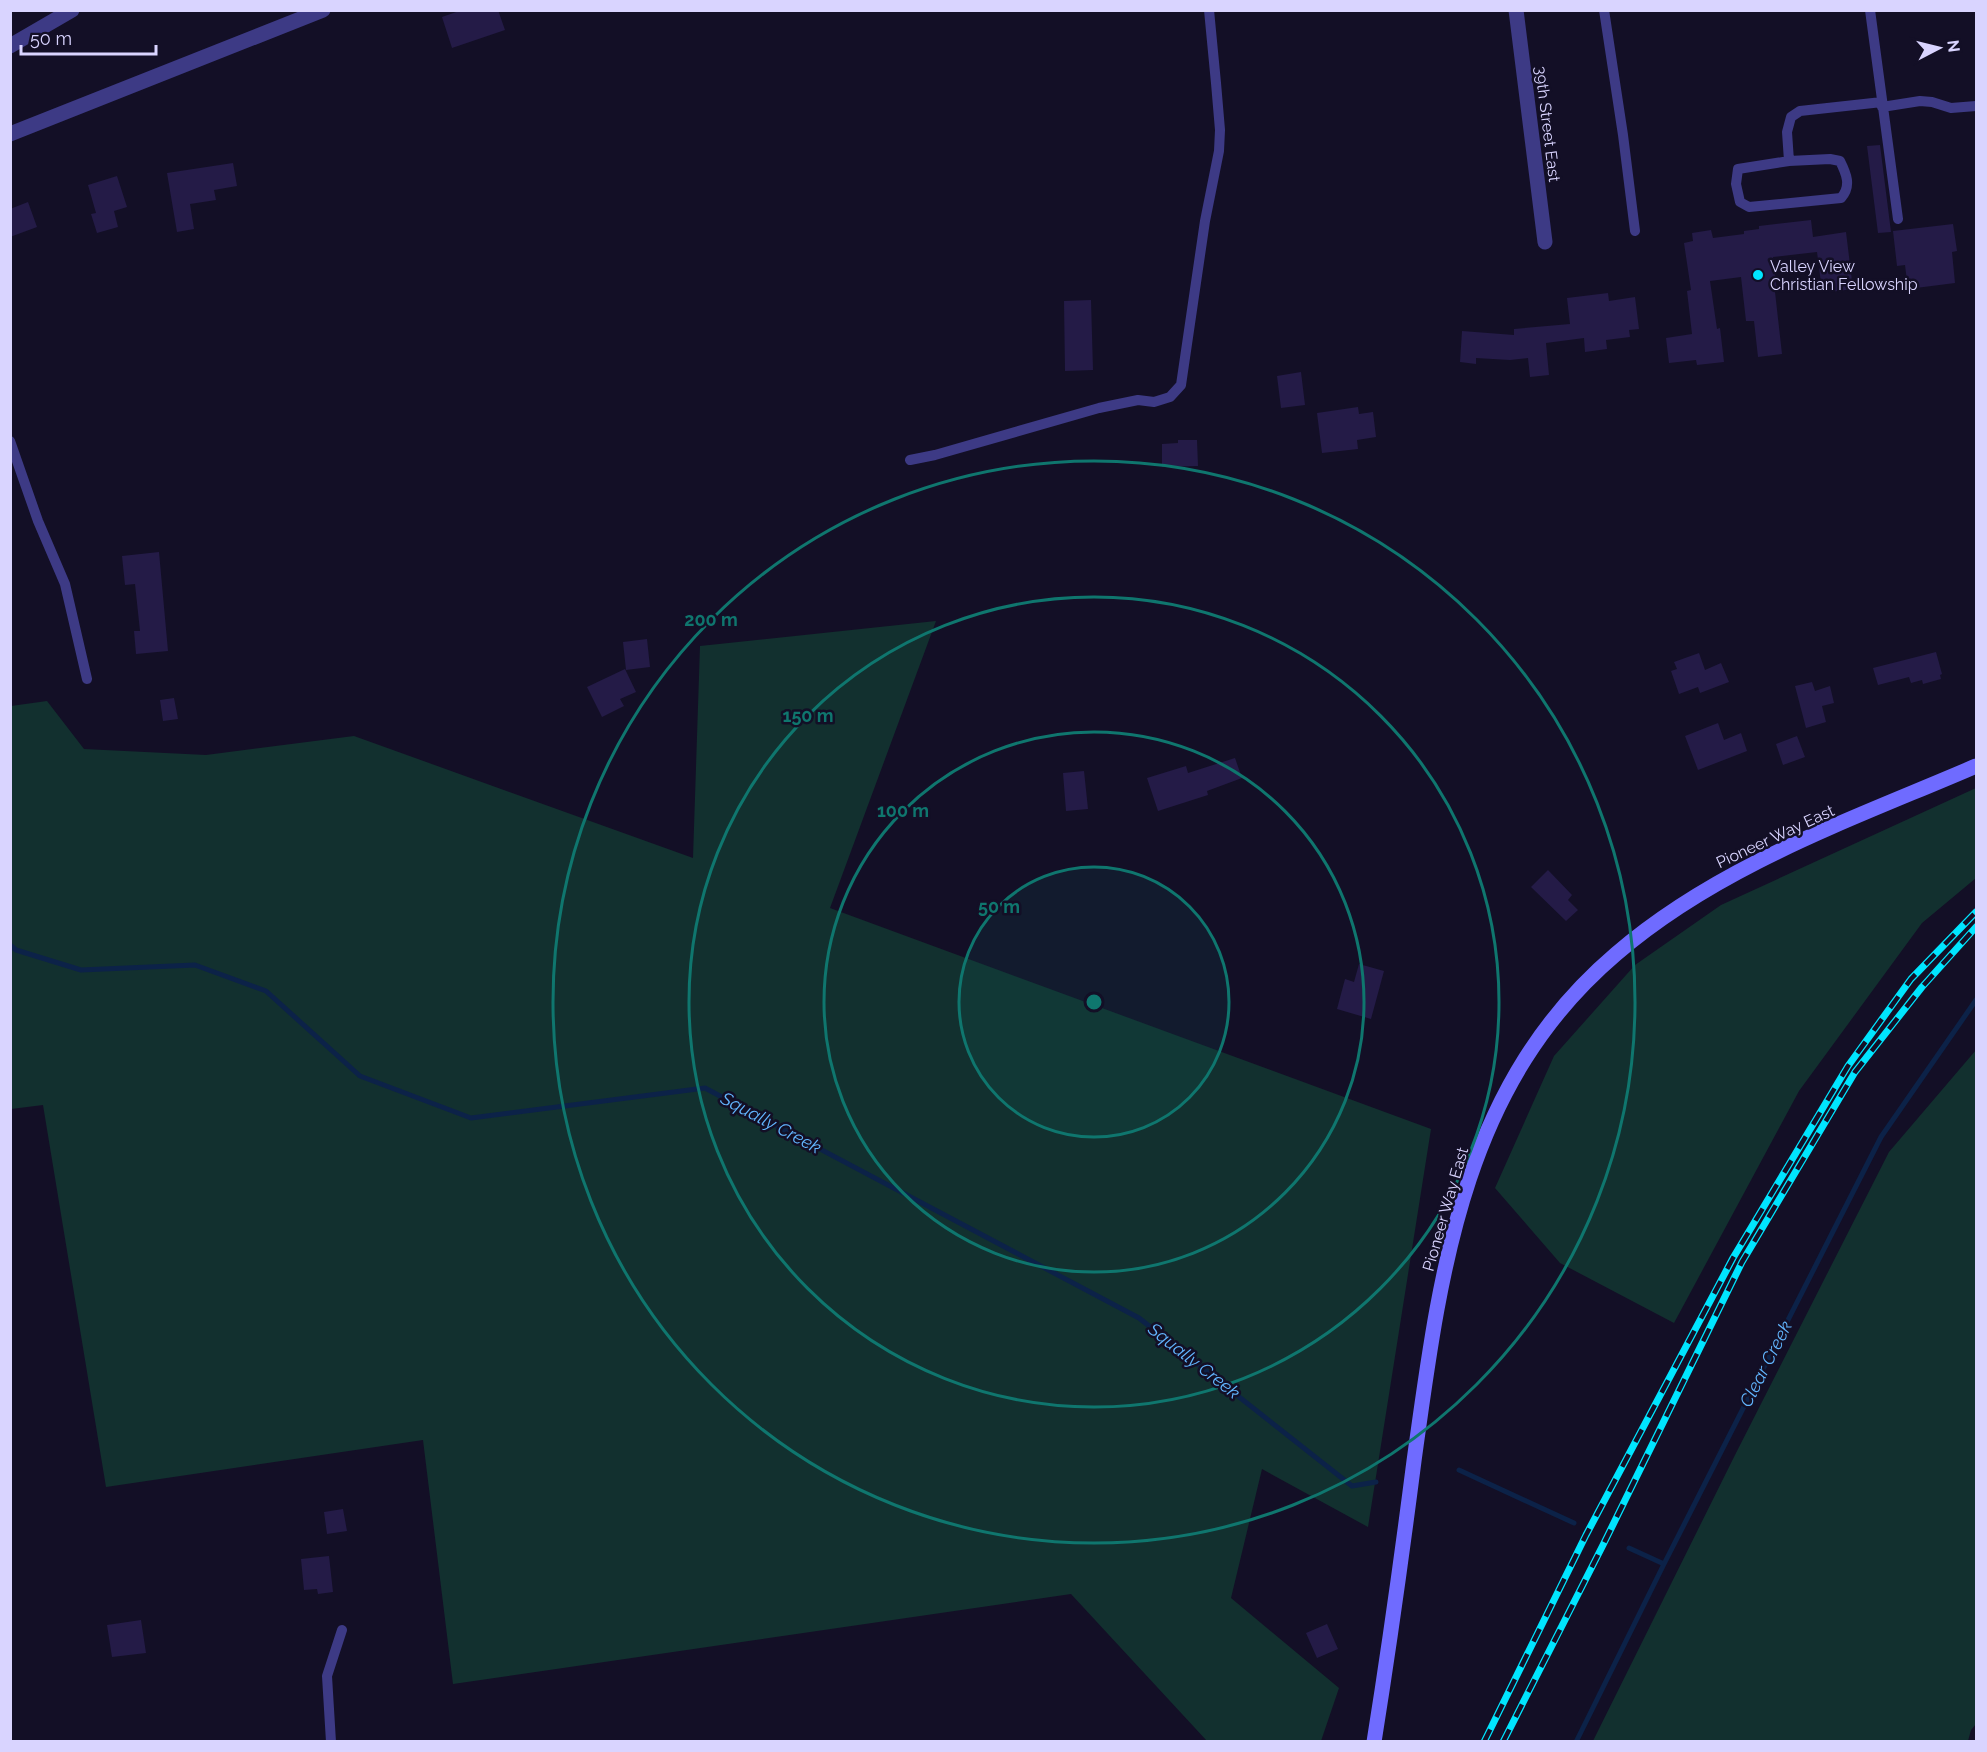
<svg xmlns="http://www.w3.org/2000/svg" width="1987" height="1752" font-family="Raleway,sans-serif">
	<rect width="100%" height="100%" fill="#130f26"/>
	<path fill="#12302f" d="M936,621L830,908L1431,1129L1368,1527L1262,1469L1231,1598L1339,1688L1321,1741H1207L1071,1594L453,1684L423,1440L106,1487L43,1105L11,1109V706L47,701L84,749L206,755L354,736L693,858L700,646Z
		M1976,788V878L1922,923L1799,1091L1674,1323L1560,1263L1495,1188L1554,1056L1635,965L1721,905Z
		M1976,1050V1724L1971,1730L1968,1741H1593L1735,1455L1889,1152Z"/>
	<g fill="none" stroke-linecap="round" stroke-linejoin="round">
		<path stroke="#0c2248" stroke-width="5" d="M10,945L16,950L81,970L195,965L266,991L360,1076L471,1118L705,1088L1139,1318L1352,1486L1376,1482
			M1459,1470L1574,1523
			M1629,1548L1664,1564
			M1576,1742L1664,1564L1881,1137L1976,1000"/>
	</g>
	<path fill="#241b47" d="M462,10H498L505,30L452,48L442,17Z
		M1880,145L1891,232L1878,233L1867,146Z
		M233,163L237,186L214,190L216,200L190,204L194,229L177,232L167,173Z
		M117,176L127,207L114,211L118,227L97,233L91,214L96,213L88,185Z
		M28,202L37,227L10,237V209Z
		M1811,220L1813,237L1846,232L1853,289L1830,292L1828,282L1821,283L1817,252L1773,257L1777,292H1775L1782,354L1758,357L1754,321H1746L1741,277L1710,281L1717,329L1720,328L1724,362L1697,365L1696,360L1669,363L1666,338L1692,334L1687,291L1691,290L1684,243L1693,241L1692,233L1711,230L1713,238L1744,234V231L1759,229V226Z
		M1953,224L1957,251L1952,252L1955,283L1908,289L1905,265L1897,266L1893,231Z
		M1608,293L1609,301L1635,297L1639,329L1629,330L1630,337L1606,340L1607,349L1585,352L1584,338L1546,343L1549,375L1530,377L1528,358L1510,360L1476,358V364L1460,362L1462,331L1514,335V329L1570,324L1567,298Z
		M1091,300L1093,370L1065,371L1064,301Z
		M1301,372L1305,405L1281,408L1277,376Z
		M1358,407L1359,414L1373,412L1376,437L1357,440L1358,449L1322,453L1317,413Z
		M1178,440H1197L1198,466L1162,467V444L1178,443Z
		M159,552L168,651L136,654L134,631H140L135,584L125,585L122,556Z
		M647,639L650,667L626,670L623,642Z
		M1936,652L1942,674L1940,675L1941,679L1923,684L1922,680L1911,683L1909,677L1878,685L1873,668Z
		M1699,653L1705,670L1721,663L1729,682L1700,693L1698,687L1679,694L1671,671L1677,669L1674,662Z
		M625,669L636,692L620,699L624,706L602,717L587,687Z
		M1812,682L1815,691L1830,686L1834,703L1822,706L1826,722L1806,728L1795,686Z
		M174,698L178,719L163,721L160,700Z
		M1718,723L1724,740L1741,733L1747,751L1698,770L1685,736Z
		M1797,736L1805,757L1783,765L1776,744Z
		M1235,758L1242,778L1207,791L1208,795L1158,811L1147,778L1186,766L1188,773Z
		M1084,771L1088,809L1066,811L1063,773Z
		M1548,870L1572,895L1568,900L1578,910L1566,921L1531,887Z
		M1359,964L1384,971L1371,1019L1337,1009L1345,979L1354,982Z
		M343,1509L347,1531L327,1534L324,1512Z
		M329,1556L333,1592L318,1594L317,1589L304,1590L301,1559Z
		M141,1620L146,1653L112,1657L107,1625Z
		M1327,1624L1338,1649L1317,1658L1306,1633Z"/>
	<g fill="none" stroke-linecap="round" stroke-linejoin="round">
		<path stroke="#3d3a85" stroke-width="10" d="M1604,10L1623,135L1635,231
			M1870,10L1898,219
			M1882,107L1920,101L1932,102L1951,108L1976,106
			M1830,159L1840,161C1846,173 1852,186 1841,198L1749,207L1740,202L1736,184L1738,169L1789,161Z
			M1789,161L1787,132L1791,117L1800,111L1882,102
			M10,441L38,521L65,584L87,679
			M910,460L935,455L1099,408L1138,400L1154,402L1170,397L1181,385L1205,221L1219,151L1220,130L1216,83L1209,10
			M331,1742L327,1676L342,1630"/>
		<path stroke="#3d3a85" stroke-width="15" d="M1516,10L1545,242
			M10,46L72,10"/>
		<path stroke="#3d3a85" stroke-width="15" d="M10,134L323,10"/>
		<path stroke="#6f6bff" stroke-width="15" d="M1374,1742C1389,1648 1402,1555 1414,1461C1440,1273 1462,1085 1616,954C1719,865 1853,819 1976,766"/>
		<defs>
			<path id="rail" d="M1484,1742L1586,1535L1733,1258L1848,1066L1911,979L1976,912
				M1503,1742L1603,1545L1742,1262L1855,1072L1922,987L1976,927"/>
		</defs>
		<use href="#rail" stroke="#00e5ff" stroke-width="7"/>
		<use href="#rail" stroke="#130f26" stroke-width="4.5" stroke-dasharray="14" stroke-linecap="butt"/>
	</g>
	<circle cx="1094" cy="1002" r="135" fill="#0f766e" fill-opacity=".12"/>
	<g fill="none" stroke="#0f766e" stroke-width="3">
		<circle cx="1094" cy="1002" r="135"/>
		<circle cx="1094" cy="1002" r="270"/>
		<circle cx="1094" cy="1002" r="405"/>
		<circle cx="1094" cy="1002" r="541"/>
	</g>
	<circle fill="#00e5ff" stroke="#130f26" stroke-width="2" cx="1758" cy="275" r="6"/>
	<g text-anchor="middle" stroke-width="5" stroke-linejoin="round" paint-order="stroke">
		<g font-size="16" fill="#d9d4ff" stroke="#130f26">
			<text transform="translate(1548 124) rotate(83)" y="6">39th Street East</text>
			<text transform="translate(1775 836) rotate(-25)" y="6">Pioneer Way East</text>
			<text transform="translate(1445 1209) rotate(-74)" y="6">Pioneer Way East</text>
		</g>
		<g font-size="16" fill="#d9d4ff" stroke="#130f26" text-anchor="start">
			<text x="1770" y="272">Valley View<tspan x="1770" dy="18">Christian Fellowship</tspan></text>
		</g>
		<g font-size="18" font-style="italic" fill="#62b6ff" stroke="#130f26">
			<text transform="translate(771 1123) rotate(28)" y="6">Squally Creek</text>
			<text transform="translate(1194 1361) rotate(38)" y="6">Squally Creek</text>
			<text transform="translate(1766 1364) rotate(-63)" y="6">Clear Creek</text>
		</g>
	</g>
	<circle cx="1094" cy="1002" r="9" fill="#0f766e" stroke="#130f26" stroke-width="3"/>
	<g font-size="18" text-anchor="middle" font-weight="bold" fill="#0f766e" stroke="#130f26" stroke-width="5" stroke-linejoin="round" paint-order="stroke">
		<text x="711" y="626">200 m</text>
		<text x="808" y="722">150 m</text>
		<text x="903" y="817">100 m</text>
		<text x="999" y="913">50 m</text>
	</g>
	<rect width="1987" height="1752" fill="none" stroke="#d9d4ff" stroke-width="24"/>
	<g transform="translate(1939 48) rotate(83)" stroke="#130f26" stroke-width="4.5" paint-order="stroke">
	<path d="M0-4.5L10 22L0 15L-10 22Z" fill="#d9d4ff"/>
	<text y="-9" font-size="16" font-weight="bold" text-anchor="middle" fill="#d9d4ff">N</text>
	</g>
	<path d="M21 45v9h135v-9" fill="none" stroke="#d9d4ff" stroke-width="3"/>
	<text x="30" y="45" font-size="18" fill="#d9d4ff" stroke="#130f26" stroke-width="4.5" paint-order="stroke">50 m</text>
</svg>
